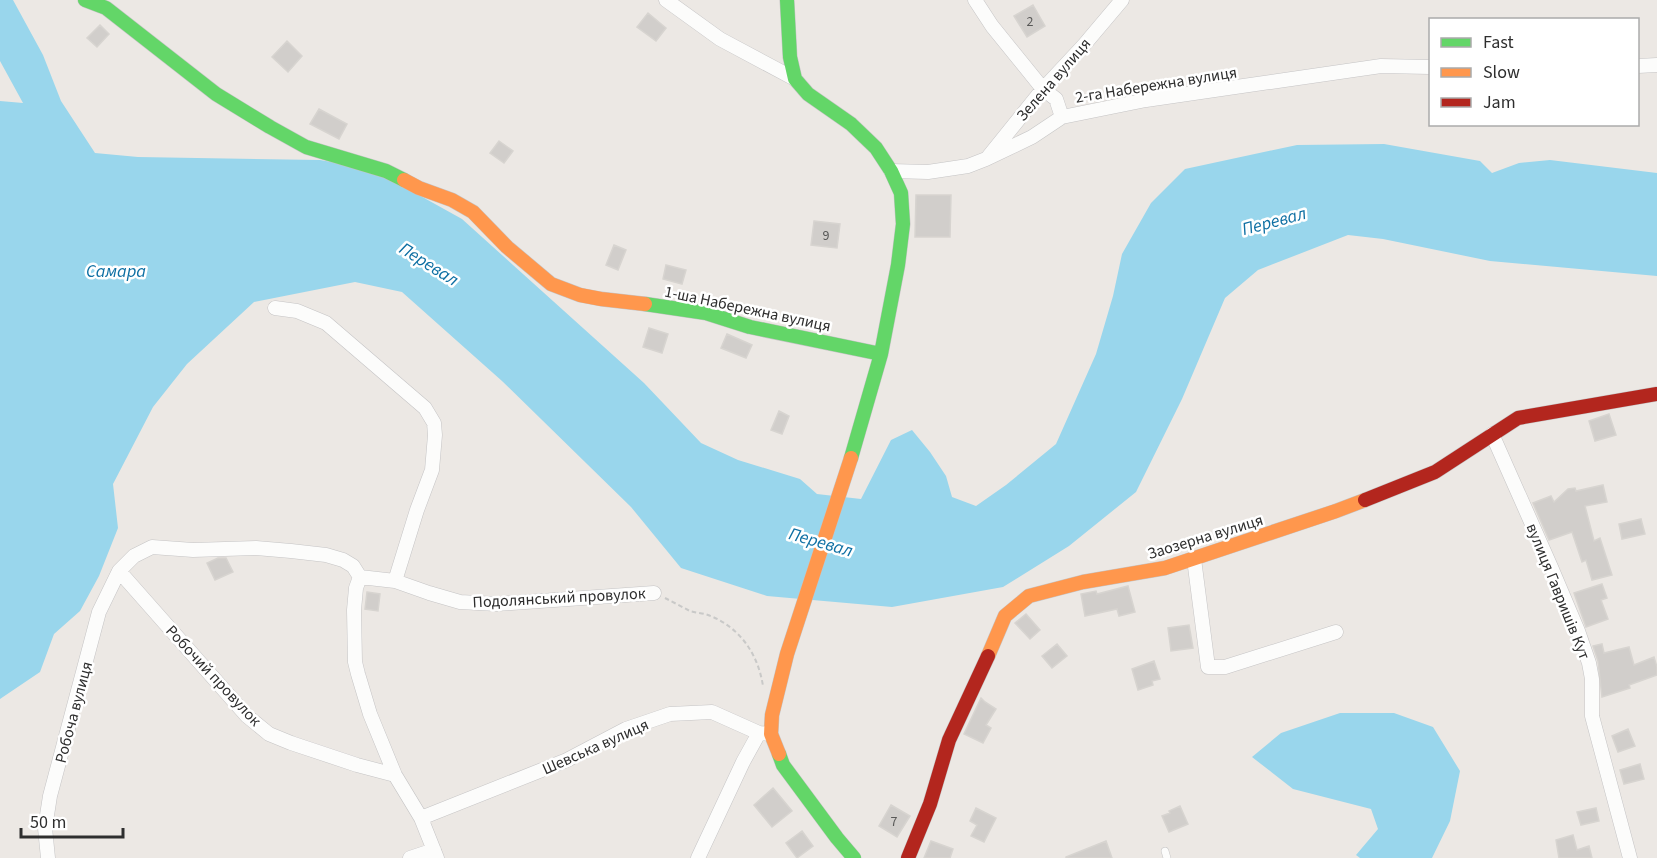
<svg xmlns="http://www.w3.org/2000/svg" width="1657" height="858" font-family="'Source Sans 3',sans-serif">
	<rect width="100%" height="100%" fill="#ece8e4"/>
	<path fill="#99d6ec" d="M0,0H13L43,55L61,101L95,153L138,157L320,160L372,169L462,219L644,383L701,443L738,460L800,479L817,494L861,499L891,440L912,430L930,452L946,476L952,497L976,506L1006,485L1056,444L1096,354L1113,296L1122,254L1151,203L1185,169L1297,145L1384,144L1480,161L1492,173L1519,163L1550,160L1657,173V276L1490,261L1383,239L1348,235L1258,270L1225,298L1182,399L1136,492L1069,546L1003,587L892,607L767,596L681,568L631,507L502,381L402,292L355,282L254,302L187,364L153,407L113,484L118,528L99,576L80,611L54,634L40,672L0,699V101L23,103L0,61Z
		M1340,713H1394L1433,727L1460,771L1450,821L1432,858H1360L1356,855L1378,829L1371,809L1293,789L1252,757L1281,733Z"/>
	<path fill="#d1cecb" stroke="#d7d4d0" stroke-width="1.5" d="M1033,5L1045,26L1027,37L1014,16Z
		M648,13L666,28L656,41L637,27Z
		M100,25L109,34L97,47L87,38Z
		M287,41L302,56L288,72L272,57Z
		M319,109L347,124L339,139L310,124Z
		M499,141L513,151L504,163L490,153Z
		M916,195H951L950,237H915Z
		M814,221L840,224L837,248L811,245Z
		M614,245L626,250L618,270L606,265Z
		M666,265L686,270L682,284L663,279Z
		M649,328L668,334L662,353L643,347Z
		M727,334L752,345L746,358L721,348Z
		M779,411L789,416L782,434L771,430Z
		M1609,414L1616,435L1595,441L1589,421Z
		M1603,485L1607,502L1585,506L1594,541L1600,538L1612,575L1592,580L1586,560L1582,562L1572,532L1549,540L1533,503L1551,496L1554,502L1568,489L1575,488L1576,491Z
		M1641,519L1645,534L1622,539L1619,524Z
		M218,558H226L233,572L215,580L207,563Z
		M1602,584L1607,598L1601,600L1608,619L1586,627L1574,593Z
		M1128,586L1135,612L1119,616L1117,609L1085,616L1081,594L1096,591L1097,594Z
		M367,592L380,594L378,611L365,609Z
		M1026,614L1040,630L1030,639L1015,623Z
		M1189,625L1193,648L1171,651L1168,628Z
		M1057,644L1067,656L1052,668L1042,656Z
		M1602,644L1604,653L1629,647L1634,665L1654,657L1657,667V675L1629,685L1630,688L1602,697L1598,661L1593,646Z
		M1154,661L1160,679L1152,681L1153,685L1138,690L1132,669Z
		M981,698L985,702L996,709L986,725L991,728L983,743L964,734Z
		M1628,729L1635,746L1618,752L1612,736Z
		M1640,764L1644,779L1624,784L1620,770Z
		M773,788L792,811L772,827L754,805Z
		M891,805L910,816L897,837L879,826Z
		M1180,806L1188,824L1169,832L1162,816L1170,813L1169,811Z
		M976,808L996,818L984,842L971,836L977,825L970,821Z
		M1596,808L1599,821L1581,825L1577,812Z
		M802,831L813,846L797,858L786,843Z
		M1573,835L1577,850L1589,846L1592,858H1559L1556,840Z
		M931,841L953,849L950,858H924Z
		M1106,841L1112,858H1066V857Z"/>
	<g fill="none" stroke-linecap="round" stroke-linejoin="round">
		<defs>
			<path id="lane" d="M1165,851L1167,858"/>
			<path id="street" d="M666,0L720,39L795,79
				M975,0L992,26L1043,89L1056,99L1062,117
				M1638,66L1657,65
				M989,156L1043,89L1084,45L1122,0
				M891,171L928,172L968,166L986,159L1032,137L1062,117L1146,100L1381,66L1430,67
				M275,308L297,311L326,323L425,408L434,423L435,435L432,470L417,510L395,581
				M1492,434L1551,567L1578,631L1589,663L1592,679V716L1630,858
				M1194,559L1208,667H1225L1336,632
				M119,571L247,716L269,734L291,743L357,765L395,775
				M360,577L356,588L354,610L355,662L358,674L370,714L395,775L421,818L437,858
				M360,577L395,581L429,593L460,602L497,604L654,593
				M421,818L567,760L626,729L670,714L712,712L759,733L771,734
				M48,858L45,828L50,796L99,612L119,571L134,556L152,547L193,550L256,548L291,551L326,555L343,560L353,566L360,577
				M410,858L434,850
				M698,858L743,762L759,733"/>
			<path id="fast" d="M85,0L106,8L216,94L270,127L306,147L386,171L404,180
				M787,0L790,57L795,79L808,94L851,124L876,148L891,171L901,193L903,224L898,265L881,354L851,458
				M645,304L706,313L750,327L881,354
				M779,754L783,765L837,838L854,858"/>
			<path id="slow" d="M404,180L419,188L452,200L473,212L507,247L551,284L580,295L601,299L645,304
				M988,656L1005,616L1029,596L1083,582L1165,568L1336,511L1365,500
				M779,754L771,734L772,715L787,654L851,458"/>
			<path id="jam" d="M1365,500L1435,472L1518,418L1657,394
				M908,858L930,804L949,740L988,656"/>
		</defs>
		<use href="#lane" stroke="#c5c4c5" stroke-width="8"/>
		<use href="#street" stroke="#c5c4c5" stroke-width="15"/>
		<use href="#fast" stroke="#c5c4c5" stroke-width="15"/>
		<use href="#slow" stroke="#c5c4c5" stroke-width="15"/>
		<use href="#jam" stroke="#c5c4c5" stroke-width="15"/>
		<path stroke="#c9c9c8" stroke-width="2" stroke-dasharray="4.5 3" stroke-linecap="butt" d="M665,598C673,602 682,607 690,611C696,613 703,613 708,615C740,627 758,654 763,686"/>
		<use href="#lane" stroke="#fcfcfb" stroke-width="7"/>
		<use href="#street" stroke="#fcfcfb" stroke-width="14"/>
		<use href="#fast" stroke="#63d668" stroke-width="14"/>
		<use href="#slow" stroke="#ff974d" stroke-width="14"/>
		<use href="#jam" stroke="#b3261e" stroke-width="14"/>
	</g>
	<g text-anchor="middle" stroke-width="5" stroke-linejoin="round" paint-order="stroke">
		<g font-size="14" fill="#585857">
			<text x="1030" y="26">2</text>
			<text x="826" y="240">9</text>
			<text x="894" y="826">7</text>
		</g>
		<g font-size="16" fill="#2e2e2e" stroke="#fff">
			<text transform="translate(1053 79) rotate(-49)" y="6">Зелена вулиця</text>
			<text transform="translate(1156 84) rotate(-9)" y="6">2-га Набережна вулиця</text>
			<text transform="translate(748 308) rotate(12)" y="6">1-ша Набережна вулиця</text>
			<text transform="translate(1205 536) rotate(-17)" y="6">Заозерна вулиця</text>
			<text transform="translate(1559 591) rotate(68)" y="6">вулиця Гавришів Кут</text>
			<text transform="translate(559 597) rotate(-3)" y="6">Подолянський провулок</text>
			<text transform="translate(214 675) rotate(47)" y="6">Робочий провулок</text>
			<text transform="translate(73 712) rotate(-75)" y="6">Робоча вулиця</text>
			<text transform="translate(595 746) rotate(-24)" y="6">Шевська вулиця</text>
		</g>
		<g font-size="18" font-style="italic" fill="#0d6fa3" stroke="#fff">
			<text transform="translate(1274 221) rotate(-15)" y="6">Перевал</text>
			<text transform="translate(429 264) rotate(32)" y="6">Перевал</text>
			<text x="116" y="277">Самара</text>
			<text transform="translate(821 542) rotate(16)" y="6">Перевал</text>
		</g>
	</g>
	<rect x="1429" y="18" width="210" height="108" fill="#ffffff" stroke="#ababab" stroke-width="1.5"/>
	<rect x="1441" y="38" width="30" height="9" fill="#63d668" stroke="#ababab" stroke-width="1.5"/>
	<text x="1483" y="48" font-size="18" fill="#2e2e2e">Fast</text>
	<rect x="1441" y="68" width="30" height="9" fill="#ff974d" stroke="#ababab" stroke-width="1.5"/>
	<text x="1483" y="78" font-size="18" fill="#2e2e2e">Slow</text>
	<rect x="1441" y="98" width="30" height="9" fill="#b3261e" stroke="#ababab" stroke-width="1.5"/>
	<text x="1483" y="108" font-size="18" fill="#2e2e2e">Jam</text>
	<path d="M21 828v9h102v-9" fill="none" stroke="#2e2e2e" stroke-width="3"/>
	<text x="30" y="828" font-size="18" fill="#2e2e2e" stroke="#ffffff" stroke-width="4.5" paint-order="stroke">50 m</text>
</svg>
